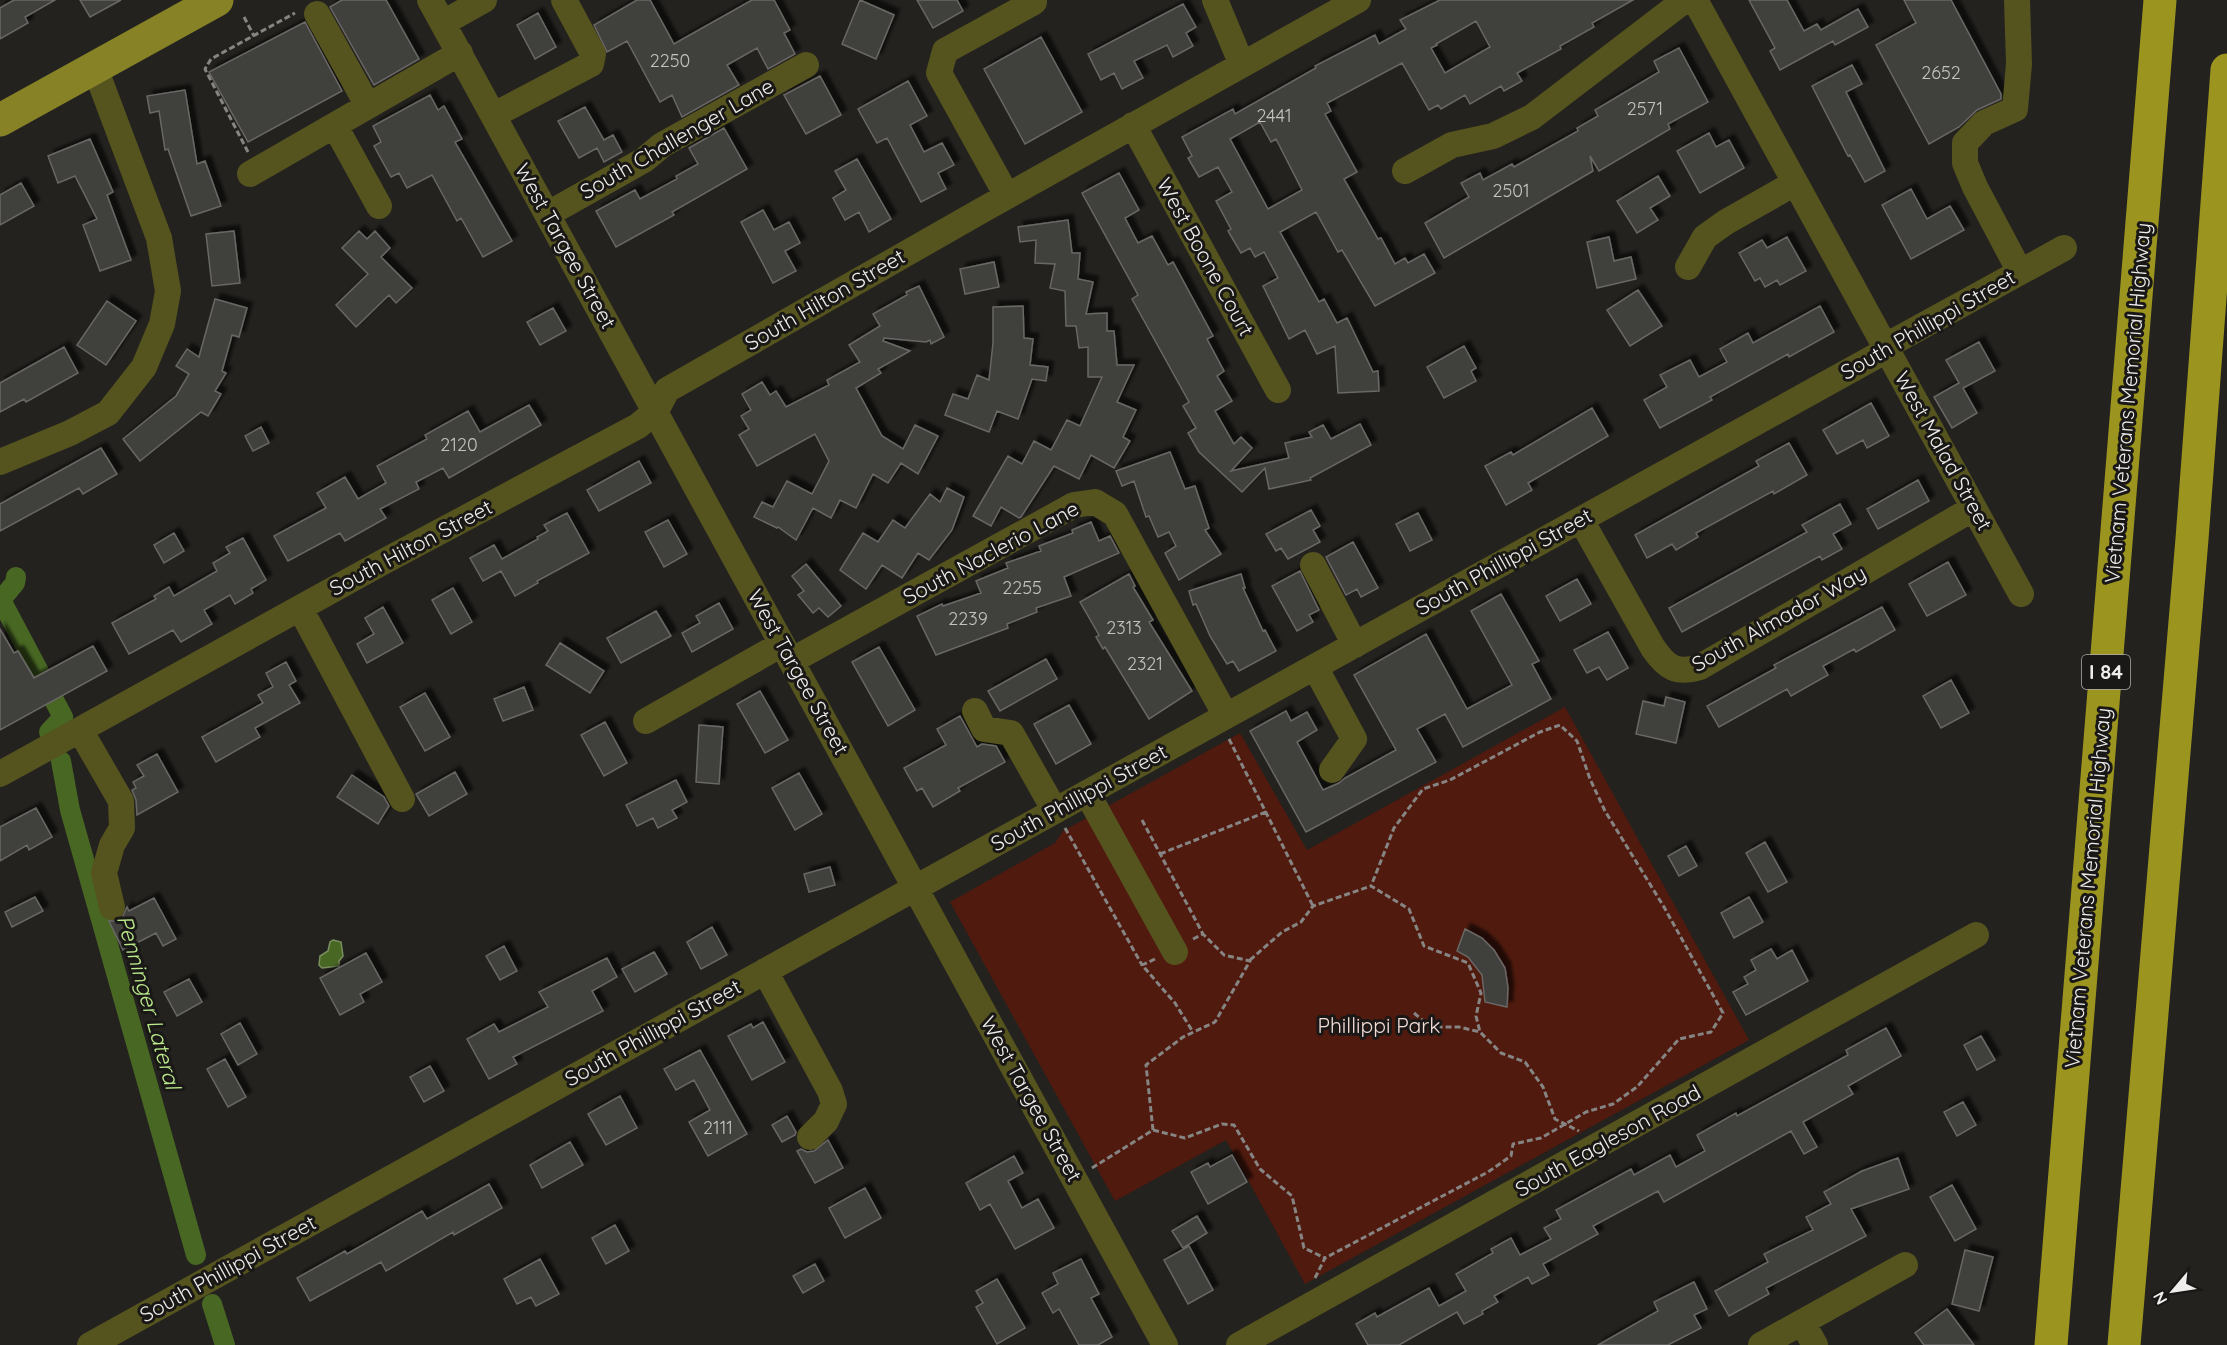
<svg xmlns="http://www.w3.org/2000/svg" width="2227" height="1345" font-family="Quicksand,sans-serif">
	<defs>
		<filter id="shadow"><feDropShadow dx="5.5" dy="-5.5" stdDeviation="1.5" flood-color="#0009"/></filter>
	</defs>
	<rect width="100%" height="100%" fill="#23221f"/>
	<path fill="#501a0e" d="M1565,707L1749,1040L1305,1284L1226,1140L1115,1201L950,902L1055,843L1063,831L1240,733L1307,850Z"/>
	<path fill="#486723" stroke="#7a8f5f" stroke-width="1.5" d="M333,940L341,942L343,956L339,961V966L322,968L319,965L320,956L328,951L330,942Z"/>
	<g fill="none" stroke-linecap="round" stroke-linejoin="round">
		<path stroke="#486723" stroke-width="20" d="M16,577L15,583L1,600L63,717L49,732
			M61,761L70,810L196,1255
			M212,1304L225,1345"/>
	</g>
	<path fill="#413f3d" stroke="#696765" stroke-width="1.5" fill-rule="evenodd" filter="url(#shadow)" d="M14,0H55L25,17L28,23L0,39V8Z
		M80,0H121L90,17Z
		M342,0H386L419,59L374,85L330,7Z
		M637,0H650L674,44L752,0H774L790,30L784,33L795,54L768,69L757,48L727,65L739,85L682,117L672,95L660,102L627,41L607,52L594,25Z
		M860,0L894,15L876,59L842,44Z
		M917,0H957L963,11L933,28Z
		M1440,0H1633L1592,23L1594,27L1560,46L1561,49L1517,73L1522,81L1504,91L1501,86L1470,104L1465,95L1441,109L1438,105L1429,110L1402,63L1327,103L1331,111L1325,114L1357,172L1344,179L1378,239L1381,238L1395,264L1405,258L1408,263L1424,254L1435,273L1375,306L1342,250L1338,252L1316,212L1280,232L1319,302L1324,299L1337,323L1347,318L1373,372L1378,371L1379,391L1338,393L1335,346L1317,354L1305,330L1289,339L1263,286L1278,278L1264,252L1255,257L1250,248L1241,253L1228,231L1231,229L1216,201L1232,192L1218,167L1199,177L1188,158L1192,156L1182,137L1233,109L1235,114L1316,68L1315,66L1375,35L1379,44L1406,29L1400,20ZM1476,21L1490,47L1445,73L1431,48L1437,45L1436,44ZM1260,122L1271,142L1276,139L1302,190L1268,209L1230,139Z
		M1749,0H1787L1804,31L1817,24L1821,30L1858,9L1868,27L1835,45L1833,41L1780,70L1770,51L1775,48Z
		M1904,0H1951L2001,94V99L1977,110L1959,127L1929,144L1876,45L1916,23Z
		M1183,4L1196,27L1186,33L1193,46L1173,57L1167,45L1134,61L1143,78L1122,89L1114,73L1101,80L1088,54Z
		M538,13L556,47L535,59L517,25Z
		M305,22L342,91L248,142L209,72Z
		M1041,37L1082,112L1025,144L984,69Z
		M1679,48L1708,102L1668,124L1670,129L1599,171L1590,156L1593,171L1444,258L1425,223L1469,197L1461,183L1480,173L1483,180L1512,164L1514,167L1578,131L1577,128L1598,116L1595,110L1659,72L1654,61Z
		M1852,65L1862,84L1846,92L1885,171L1865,182L1850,155L1848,156L1812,86Z
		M820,76L841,115L806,134L784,95Z
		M908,81L927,116L910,125L924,152L942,143L954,165L938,173L946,189L921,202L887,138L877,143L858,109Z
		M185,90L197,164L205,161L221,206L191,216L168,149L165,150L159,111L150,113L147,96Z
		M430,95L438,110L444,106L462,139L455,142L512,241L483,257L461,218L457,221L432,175L407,188L399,173L391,177L374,146L381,142L373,126Z
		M585,107L604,140L613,135L622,152L604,162L597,148L579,158L558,121Z
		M724,128L747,169L672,212L674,215L616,247L596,211L635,190L640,199L677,179L676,176L698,164L689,148Z
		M1709,133L1716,147L1729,140L1744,168L1700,193L1677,151Z
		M90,139L113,192L107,195L131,260L100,271L83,225L97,219L75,176L58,183L48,156Z
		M857,159L891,219L869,232L859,212L845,220L833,198L846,190L835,171Z
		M1119,173L1139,210L1125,218L1138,243L1152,236L1168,265L1173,262L1213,336L1207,339L1224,371L1217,376L1232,401L1215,411L1234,444L1241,437L1252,448L1231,471L1289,458L1285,443L1312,437L1309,432L1323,425L1331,439L1360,424L1371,445L1310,478L1311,480L1269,489L1265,468L1242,492L1199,452L1188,433L1196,428L1183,406L1189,402L1132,299L1138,295L1082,193Z
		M1658,176L1670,196L1650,208L1658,220L1637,233L1617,201Z
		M21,183L34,206L0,225V195Z
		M1911,189L1927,219L1950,206L1964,230L1911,259L1882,205Z
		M763,210L774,230L789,222L800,243L785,251L796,271L773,283L741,222Z
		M1068,220L1072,253H1080L1078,279L1093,282L1086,314L1107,313V331H1114L1117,365H1134L1117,402L1136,410L1123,437L1130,441L1114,468L1091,455L1079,479L1054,466L1021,517L1019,518L1001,507L991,526L973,516L1008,456L1022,464L1034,441L1051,450L1067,420L1080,426L1102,377H1088V347L1079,348L1076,326H1066L1065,291L1050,288L1055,264L1035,263L1036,240L1020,242L1018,227Z
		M234,231L240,283L212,286L206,234Z
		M359,231L367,239L375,231L390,248L381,257L412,288L396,303L389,295L356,327L336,305L368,274L342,248Z
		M1609,237L1614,261L1631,257L1636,279L1597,288L1587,242Z
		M1787,237L1806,271L1780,285L1777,280L1765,287L1760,278L1755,281L1739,253L1762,240L1767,248Z
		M994,262L999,287L965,294L960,269Z
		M919,286L944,337L931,344L930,340L926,342L884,338L883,341L910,351L878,369L881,373L856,388L882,436L903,449L915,425L938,436L918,474L901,463L888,483L873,474L856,508L840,500L831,518L813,508L796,540L778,527L777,528L754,517L762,502L773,507L787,481L812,494L829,461L815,434L757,466L739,435L749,429L741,416L751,410L742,394L762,382L770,395L776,391L786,407L829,385L827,380L860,362L849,345L880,326L873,314L907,295L906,292Z
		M1638,290L1662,326L1630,346L1607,310Z
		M215,299L247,308L239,337L232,335L222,371L226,373L215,391L221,394L208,416L201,412L140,461L123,439L176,396L189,374L176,366L187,349L199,357Z
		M107,301L136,321L106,365L77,345Z
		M1023,306L1024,338L1033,339L1030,365L1048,367L1046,381L1032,379L1018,419L997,411L989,432L945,415L953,394L968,399L977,375L989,380L993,343V307Z
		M1820,306L1834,332L1789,357L1788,354L1710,397L1712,400L1660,428L1644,400L1667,387L1660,375L1690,360L1699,377L1727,362L1720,349L1748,333L1753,343Z
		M553,308L566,331L540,345L527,322Z
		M1979,342L1995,371L1963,388L1977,413L1952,428L1934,397L1959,383L1946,360Z
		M1464,346L1476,368L1471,371L1476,381L1444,398L1427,367Z
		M64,347L78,373L26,402L24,399L0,412V383Z
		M1871,403L1889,436L1867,448L1863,440L1837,454L1823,430Z
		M529,405L541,425L449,478L443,468L416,482L419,489L380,509L386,518L345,541L340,533L288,561L274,536L326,508L317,493L345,477L358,499L386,483L377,466L427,439L425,435L468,411L480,432Z
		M1592,408L1608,436L1528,483L1532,490L1506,505L1485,466L1511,452L1513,455Z
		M261,427L269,443L253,451L245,436Z
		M1789,443L1807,475L1774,494L1773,491L1696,533L1698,537L1676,550L1672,544L1647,558L1635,535L1759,466L1756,461Z
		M101,448L117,474L83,494L79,488L0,531V504Z
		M1170,452L1185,489L1195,486L1209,528L1205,530L1221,554L1179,580L1165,553L1176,546L1169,532L1158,537L1149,516L1146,517L1134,481L1122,486L1116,471Z
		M639,461L651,483L599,511L587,490Z
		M1918,480L1929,501L1878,529L1867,509Z
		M947,488L964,497L952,530L929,560L918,553L902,578L882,565L866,589L840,570L863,533L878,542L893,520L905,528L930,494L940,502Z
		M1840,504L1851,524L1833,534L1842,549L1822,560L1820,556L1682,632L1669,608L1807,532L1802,525Z
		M1311,510L1320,526L1313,530L1320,542L1288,559L1281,548L1276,551L1266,534Z
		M567,513L589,553L537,581L538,583L515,596L501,571L483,581L470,558L494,545L502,559L538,539L537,537L548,531L544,525Z
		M1418,513L1432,540L1410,551L1396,524Z
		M668,520L687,554L664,567L645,532Z
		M1091,522L1099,541L1110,536L1119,553L1064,577L1071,596L1036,608L1037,612L1007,624L1008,628L936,655L917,616L942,604L943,606L981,593L976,581L1008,568L1006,563L1041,551L1039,546L1073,533L1072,530Z
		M174,533L184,551L164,563L154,545Z
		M243,538L266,580L251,589L253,593L235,604L230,595L204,610L212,624L181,642L173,630L129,654L112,623L156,599L154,596L169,587L174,596L217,571L213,563L230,553L226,547Z
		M1353,542L1378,588L1361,597L1357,589L1346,595L1326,557Z
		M1948,562L1966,595L1927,616L1909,584Z
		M806,564L841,606L828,617L819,608L813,613L798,595L804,591L792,576Z
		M1300,571L1319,610L1309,615L1313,622L1297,631L1272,586Z
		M1129,574L1135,586L1133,587L1153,620L1149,622L1192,691L1149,719L1105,647L1103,649L1096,637L1099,635L1080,602Z
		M1241,574L1245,588H1243L1263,631L1265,630L1276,651L1239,671L1233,661L1227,664L1210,636L1196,604L1193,605L1189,591Z
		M1577,579L1591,604L1560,621L1546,596Z
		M453,588L472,622L451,634L432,600Z
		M1501,594L1539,661L1532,664L1551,699L1463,747L1445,714L1417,729L1436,762L1306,832L1250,731L1286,711L1291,721L1307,712L1317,730L1297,742L1323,790L1339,783L1345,778L1396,750L1354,675L1426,634L1467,709L1512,685L1471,611Z
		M719,603L733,629L692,652L682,633L700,623L696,616Z
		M383,607L403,643L367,663L357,644L374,634L365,618Z
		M1882,607L1895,630L1856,652L1854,649L1823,666L1828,675L1791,696L1787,689L1719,727L1707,706L1776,668L1774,665Z
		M656,611L671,636L621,663L607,638Z
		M0,629L14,653L18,651L34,678L93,646L107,671L0,730Z
		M1608,632L1628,668L1607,680L1599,667L1587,673L1574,650Z
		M560,643L604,671L590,693L546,665Z
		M879,647L915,710L888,726L852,662Z
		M1046,659L1057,679L1000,711L988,691Z
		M286,662L296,681L289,685L300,703L255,728L260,737L216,762L202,737L263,703L258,695L273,687L266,673Z
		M1951,680L1969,713L1941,728L1923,696Z
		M524,687L533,710L503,721L494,699Z
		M760,691L788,740L765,753L737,704Z
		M425,693L450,737L425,751L400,707Z
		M1666,697L1685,702L1676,743L1636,734L1643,701L1664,706Z
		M1069,705L1091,744L1056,764L1034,724Z
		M960,716L977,747L982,744L996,746L1005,762L958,788L960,791L933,807L922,788L917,791L904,768L946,745L937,729Z
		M605,722L627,763L604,776L581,735Z
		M699,725L723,727L719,784L696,782Z
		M157,754L178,792L137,815L136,800L132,790L136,788L133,782L144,776L137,765Z
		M455,772L467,794L429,816L416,794Z
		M799,773L822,814L795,830L772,788Z
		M352,775L384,797L389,806L378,824L337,797Z
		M676,780L687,802L672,810L677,818L658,828L653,818L637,826L626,805Z
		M36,808L52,837L29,850L27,845L0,861V827Z
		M1765,842L1787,882L1768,892L1746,853Z
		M1686,846L1697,866L1679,876L1668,856Z
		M830,867L835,885L809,892L804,874Z
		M35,897L43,911L12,927L5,912Z
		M1749,897L1763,922L1734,938L1721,913Z
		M154,898L176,939L163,946L156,933L123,950L109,921H116L122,918L127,907L129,911Z
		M712,927L727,955L701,969L687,942Z
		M1465,929L1482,938L1494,950L1505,968L1508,988L1507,1007L1485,1002L1482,975L1468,957L1457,951Z
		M504,946L517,971L500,980L486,956Z
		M1771,949L1777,959L1792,950L1808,981L1746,1015L1733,992L1748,984L1744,977L1756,970L1751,960Z
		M654,952L667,974L635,992L622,969Z
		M366,953L382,982L360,994L364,1002L340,1015L320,978Z
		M607,958L617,977L592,991L603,1011L513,1057L517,1064L489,1079L467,1039L494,1024L499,1032L548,1007L539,992Z
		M189,979L202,1002L177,1016L164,992Z
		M763,1022L785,1062L752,1080L728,1036L751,1024L753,1028Z
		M240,1023L257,1054L238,1065L221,1034Z
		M1886,1028L1901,1056L1848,1086L1853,1094L1803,1122L1817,1147L1804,1154L1791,1131L1664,1202L1658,1191L1593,1226L1598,1234L1543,1264L1549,1275L1532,1284L1528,1277L1494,1296L1498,1302L1482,1311L1483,1314L1464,1324L1457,1312L1399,1345H1368L1356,1324L1375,1313L1377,1317L1429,1288L1439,1306L1466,1291L1456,1274L1493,1253L1491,1249L1511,1238L1520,1255L1551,1239L1544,1228L1561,1219L1556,1210L1631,1169L1634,1175L1670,1155L1676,1167L1705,1151L1697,1135L1736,1113L1737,1116L1848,1055L1846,1050Z
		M1981,1036L1995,1060L1977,1070L1964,1045Z
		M700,1050L747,1134L708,1156L689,1122L710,1110L694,1080L676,1090L664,1069Z
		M225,1059L246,1097L228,1107L207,1069Z
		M430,1066L444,1091L424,1102L410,1077Z
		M620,1096L637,1128L606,1145L588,1114Z
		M1963,1102L1976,1125L1957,1136L1944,1112Z
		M787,1116L796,1132L795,1135L782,1142L772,1125Z
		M828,1140L843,1168L815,1183L797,1151L801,1149L807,1152L814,1151Z
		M570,1142L583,1165L542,1188L530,1165Z
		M1232,1155L1247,1182L1208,1204L1191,1172L1208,1163L1210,1167Z
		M1014,1156L1023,1173L1008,1181L1022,1208L1038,1199L1054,1228L1015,1249L990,1204L980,1210L966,1183Z
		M1898,1158L1909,1189L1851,1209L1866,1236L1766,1288L1769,1294L1729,1316L1715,1291L1768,1262L1764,1254L1813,1230L1806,1217L1831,1204L1824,1192L1862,1171Z
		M489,1184L502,1208L454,1235L453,1232L386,1271L381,1262L310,1301L297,1278L345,1251L347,1254L422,1211L427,1219Z
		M1952,1185L1976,1229L1955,1241L1930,1197Z
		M865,1188L881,1218L845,1238L829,1208Z
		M1197,1216L1207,1233L1183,1248L1172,1231Z
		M615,1225L629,1251L606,1264L592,1238Z
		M1189,1246L1213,1290L1188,1304L1164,1260Z
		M1965,1250L1993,1257L1979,1311L1952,1304Z
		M540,1259L559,1294L536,1306L531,1297L517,1304L504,1279Z
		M1081,1259L1099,1294L1091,1298L1112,1337L1098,1345H1079L1059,1309L1053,1313L1042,1293L1058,1284L1053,1273Z
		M815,1264L824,1281L803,1293L793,1276Z
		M997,1279L1025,1328L997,1344L976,1307L983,1303L976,1291Z
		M1694,1282L1707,1309L1694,1315L1701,1328L1668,1345H1598L1658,1311L1654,1302Z
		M1947,1309L1974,1345H1924L1915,1333Z"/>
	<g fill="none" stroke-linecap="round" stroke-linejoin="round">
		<path stroke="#868583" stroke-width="3" stroke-dasharray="6 3" stroke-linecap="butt" d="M244,17L254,36
			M248,152L205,69L211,59L295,13
			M1229,739L1313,906
			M1142,820L1203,934
			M1065,828L1142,965
			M1160,854L1266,812
			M1155,959L1142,965L1175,1003L1193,1032
			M1250,960L1282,932L1301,922L1313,906L1371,886
			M1414,1013L1427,1024L1438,1027H1459L1480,1032
			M1153,1130L1146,1065L1183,1037L1215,1022L1250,961L1224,955L1203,934L1193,939
			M1092,1168L1153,1130L1185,1138L1222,1124L1234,1125L1260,1169L1292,1196L1304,1248L1325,1258
			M1315,1278L1325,1258L1488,1172L1511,1156L1513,1144L1541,1138L1586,1112L1613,1104L1637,1087L1679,1039L1711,1032L1723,1013L1664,907L1605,811L1590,779L1577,741L1560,725L1540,732L1450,780L1423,789L1394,828L1371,886L1409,909L1424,946L1468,963L1481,993L1476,1016L1480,1032L1501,1053L1525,1062L1543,1087L1555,1119L1579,1131"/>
		<path stroke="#55531e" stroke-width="26" d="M430,0L1165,1345
			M1215,0L1242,65
			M1695,0L2021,594
			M2017,0L2019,64L2015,109L1984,123L1965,143V163L1975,187L2020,272
			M317,14L368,106
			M443,23L484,0
			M494,115L591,64L593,54L564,0
			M1133,125L1278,390
			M335,126L379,206
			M1405,171L1452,145L1493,136L1532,117L1685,0
			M250,174L460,53
			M1007,196L939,73L945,51L1034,2L1033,0
			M548,214L644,160L662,145L806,65
			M1688,267L1705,237L1726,222L1795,183
			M0,462L70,433L108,413L144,367L162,324L168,291L159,238L95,68
			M1581,520L1653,648C1667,668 1676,674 1700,667L1974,508
			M1313,565L1355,645
			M300,608L402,799
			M791,661L1074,505L1095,502L1115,514L1226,716
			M1315,667L1354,739L1332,770
			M975,711L984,729L1011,733L1055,811
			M646,721L782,644
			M80,730L121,801L122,828L112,845L104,873L112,907
			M0,774L383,562L638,426L656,411L667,390L986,208L1358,0
			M1087,793L1175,952
			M765,971L830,1091L834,1104L826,1121L810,1137
			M1802,1322L1815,1345
			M90,1345L1887,350L1895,341L2064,248
			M1239,1345L1976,935
			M1761,1345L1905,1265"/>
		<path stroke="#878226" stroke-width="33" d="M0,120L217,0"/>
		<path stroke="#9b941f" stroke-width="33" d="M2051,1345L2160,0
			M2124,1345L2192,539L2227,70"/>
	</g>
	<g text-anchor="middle" stroke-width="6" stroke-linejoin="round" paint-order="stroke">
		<g font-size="18" fill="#c3c2c0">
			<text x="670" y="67">2250</text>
			<text x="1941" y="79">2652</text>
			<text x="1645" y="115">2571</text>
			<text x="1274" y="122">2441</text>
			<text x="1511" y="197">2501</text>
			<text x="459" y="451">2120</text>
			<text x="1022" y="594">2255</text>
			<text x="968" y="625">2239</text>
			<text x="1124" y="634">2313</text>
			<text x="1145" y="670">2321</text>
			<text x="718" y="1134">2111</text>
		</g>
		<rect fill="#1a1816" stroke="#aeadab" stroke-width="1.5" x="2082" y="655" width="48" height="34" rx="4.5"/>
		<g font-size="20" font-weight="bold" fill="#eeedeb">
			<text x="2106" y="679">I 84</text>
		</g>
		<g font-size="21" fill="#eeedeb" stroke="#1a1816">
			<text transform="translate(677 139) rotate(-30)" y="7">South Challenger Lane</text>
			<text transform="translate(565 246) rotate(61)" y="7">West Targee Street</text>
			<text transform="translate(1205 257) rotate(61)" y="7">West Boone Court</text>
			<text transform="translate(825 300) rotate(-30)" y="7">South Hilton Street</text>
			<text transform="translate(1928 325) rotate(-30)" y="7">South Phillippi Street</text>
			<text transform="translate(2128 403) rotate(-85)" y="7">Vietnam Veterans Memorial Highway</text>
			<text transform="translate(1943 451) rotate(61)" y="7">West Malad Street</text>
			<text transform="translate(411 548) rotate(-28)" y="7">South Hilton Street</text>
			<text transform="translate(991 553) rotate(-28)" y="7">South Naclerio Lane</text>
			<text transform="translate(1504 562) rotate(-29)" y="7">South Phillippi Street</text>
			<text transform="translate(1779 619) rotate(-29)" y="7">South Almador Way</text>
			<text transform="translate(798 672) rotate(61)" y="7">West Targee Street</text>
			<text transform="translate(1079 798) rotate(-29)" y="7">South Phillippi Street</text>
			<text transform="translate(2088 888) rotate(-85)" y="7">Vietnam Veterans Memorial Highway</text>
			<text transform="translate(653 1033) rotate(-29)" y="7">South Phillippi Street</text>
			<text transform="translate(1031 1099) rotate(61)" y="7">West Targee Street</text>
			<text transform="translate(1608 1141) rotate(-29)" y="7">South Eagleson Road</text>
			<text transform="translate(228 1269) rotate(-29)" y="7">South Phillippi Street</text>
		</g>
		<g font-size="21" fill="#f3ddd7" stroke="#1a1816">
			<text x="1379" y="1033">Phillippi Park</text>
		</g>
		<g font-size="22" font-style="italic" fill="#bbea8b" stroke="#1a1816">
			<text transform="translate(149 1002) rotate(74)" y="8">Penninger Lateral</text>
		</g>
	</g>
	<g transform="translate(2173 1291) rotate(241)" stroke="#1a1816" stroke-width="4.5" paint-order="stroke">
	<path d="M0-4.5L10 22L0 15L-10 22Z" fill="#eeedeb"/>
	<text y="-9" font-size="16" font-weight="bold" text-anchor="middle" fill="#eeedeb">N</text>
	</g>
</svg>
